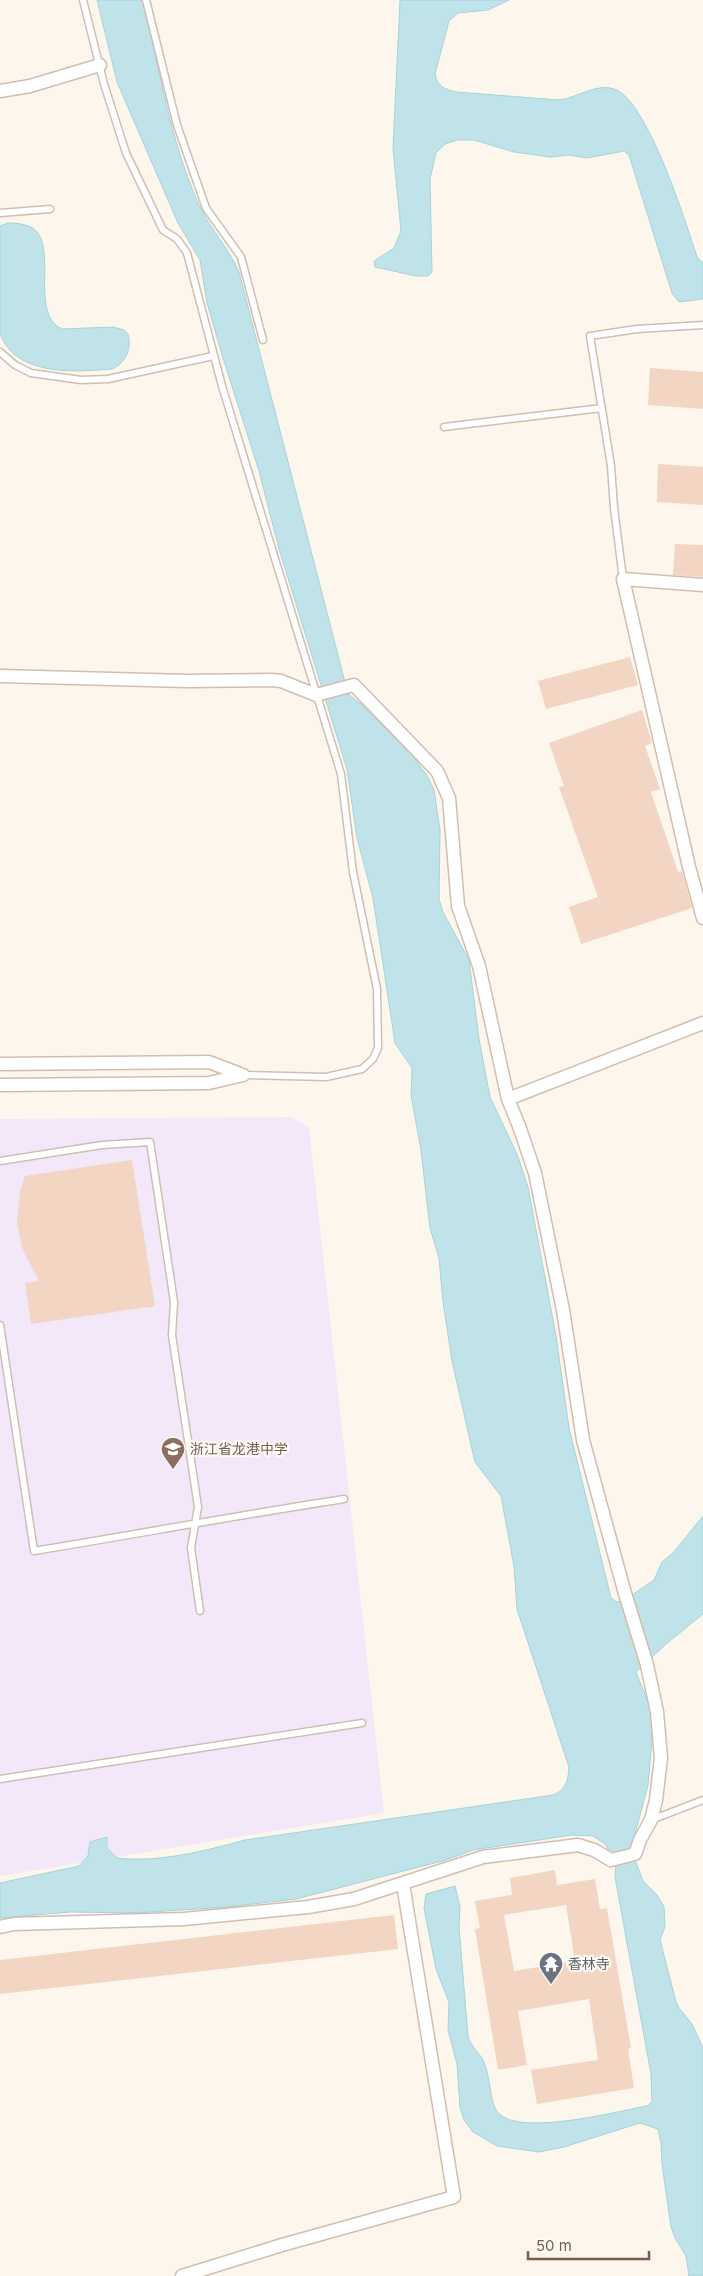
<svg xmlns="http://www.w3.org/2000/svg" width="703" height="2276" font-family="Inter,'Noto Sans SC',sans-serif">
	<rect width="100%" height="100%" fill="#fdf6ec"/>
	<path fill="#f3e8fa" d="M291,1117L309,1127L384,1813L0,1876V1119Z"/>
	<path fill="#bfe3e8" stroke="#a5d3da" d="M97,0H143C159,68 170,139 198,203C209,227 228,247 239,272L348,694L360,703L412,755L428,777L434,790L440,830L439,899L443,912L469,960L479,1039L490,1097L517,1154L528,1187L556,1336L569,1428L611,1598L617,1602L623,1601L654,1580L662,1562L673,1553L703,1516V1614L666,1644L636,1672L651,1709L653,1729L648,1785L632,1845V1852L643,1881L657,1895L664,1907L665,1927L660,1940L676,2002L679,2008L692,2024L703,2048V2276H689L686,2256L675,2238L671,2227L662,2164L661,2143L658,2129L640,2123L564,2147L539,2152L497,2146L473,2132L464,2120L460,2107L457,2064L448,2030L449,2002L436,1969L424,1908L426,1894L455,1886L460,1907L459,1927L468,2036C471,2048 482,2054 485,2065C490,2078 490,2099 496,2110C513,2139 618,2111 647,2106L652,2102L651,2074L615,1877L616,1863L605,1844L593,1836L572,1835L473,1850L446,1860L296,1899L227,1907L135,1913L70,1912L0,1918V1883L79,1866L88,1856L90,1842L107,1837V1848L117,1858C158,1863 205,1851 245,1840L553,1795C567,1789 568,1780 569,1767L517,1609L514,1566L501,1496L475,1462L452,1361L443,1302L439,1258L430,1228L421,1150L411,1095L412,1068L395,1043L373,898L357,838L347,769L279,549L259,471L223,358L207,303L200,260L178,223L117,82Z
		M400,0H509L488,10L458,13L449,21L435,74C437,86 444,89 456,92L559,100C577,98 596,83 614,89C647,99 686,223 697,257L703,263V299L679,302L672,293L629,155L624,151L587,158L569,155L550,157L514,152L474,140H457L445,144L436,153L430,179L432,272L428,276H416L375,267L374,261L394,248L401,231L393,148Z
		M8,223C17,223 27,224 34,229C58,248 29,314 62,329L113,327L124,330L128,334C132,348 126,363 112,369C77,372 15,377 0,333C0,326 0,314 0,306C0,280 0,253 0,226Z"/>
	<path fill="#f3d5c3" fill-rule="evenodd" d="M650,368L703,372V409L648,405Z
		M658,464L703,467V505L657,502Z
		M675,544L703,545V577L673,575Z
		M630,657L638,685L546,709L538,681Z
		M642,710L652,743L645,746L660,789L651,792L678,872L682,871L692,908L581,944L569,907L598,897L559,787L564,786L549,743Z
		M132,1160L155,1306L31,1324L25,1283L39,1281L22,1248L17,1221L20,1191L25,1176Z
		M555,1870L557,1885L595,1879L600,1909L607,1908L631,2048L628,2049L634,2088L537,2104L531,2070L598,2060L589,1999L518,2011L527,2065L498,2070L475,1929L480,1928L475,1901L512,1895L510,1878ZM566,1905L575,1961L514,1971L504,1915Z
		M394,1915L398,1949L0,1994V1960Z"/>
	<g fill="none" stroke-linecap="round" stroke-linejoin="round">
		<defs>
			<path id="service" d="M83,0L104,84L126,153L163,230L177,239L187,253L222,386L341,774L353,872L377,989L378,1048L373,1059L362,1069L326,1077L243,1075
				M146,0L177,125L206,208L241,257L263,340
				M0,213L50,209
				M0,352L15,365L31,373L81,380L108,379L213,356
				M444,427L602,408
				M623,579L614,508L611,466L590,336L637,329L703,325
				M0,1161L102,1145L150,1142L174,1302L172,1335L198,1507L191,1548L200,1611
				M0,1325L34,1551C137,1534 240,1515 344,1499
				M0,1779L362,1723
				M651,1820L703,1800"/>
			<path id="minor" d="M0,91L30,86L100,65
				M703,585L623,579L689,867L703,918
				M0,676L187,681L271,680L281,681L316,695L354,685L437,771L449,798L458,906L479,966L508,1099L519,1126L535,1173L563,1310L583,1440L624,1590L647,1665L657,1712L661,1758L656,1800L651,1820L640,1840L635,1854L611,1860L594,1850L578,1845L483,1857L354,1899L308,1907L184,1919L14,1924L0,1927
				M0,1064L209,1062L243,1075
				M0,1085L209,1083L243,1075
				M508,1099L703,1023
				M182,2276L282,2245L454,2197L403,1884"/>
		</defs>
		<use href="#service" stroke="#d1beb0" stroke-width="9"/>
		<use href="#minor" stroke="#d1beb0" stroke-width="15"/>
		<use href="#service" stroke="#fff" stroke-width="6"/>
		<use href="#minor" stroke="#fff" stroke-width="12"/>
	</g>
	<defs>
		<symbol id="school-pin" viewBox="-11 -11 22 30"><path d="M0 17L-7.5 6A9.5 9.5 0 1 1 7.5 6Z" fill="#8d6e63" stroke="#fffaf3"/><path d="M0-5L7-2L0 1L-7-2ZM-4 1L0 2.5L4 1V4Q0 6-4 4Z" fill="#fff"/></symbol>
		<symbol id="temple-pin" viewBox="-11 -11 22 30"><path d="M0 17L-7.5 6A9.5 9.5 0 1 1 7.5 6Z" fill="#6b7280" stroke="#fffaf3"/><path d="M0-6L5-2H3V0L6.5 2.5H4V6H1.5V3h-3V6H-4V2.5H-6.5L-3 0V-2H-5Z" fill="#fff"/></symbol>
	</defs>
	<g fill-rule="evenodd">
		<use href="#school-pin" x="159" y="1435" width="28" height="38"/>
		<use href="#temple-pin" x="537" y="1950" width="28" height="38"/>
	</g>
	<g text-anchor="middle" stroke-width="4.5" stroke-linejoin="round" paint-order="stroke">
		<g font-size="14" fill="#785e54" stroke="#fffaf3" text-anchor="start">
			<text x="190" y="1454">浙江省龙港中学</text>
		</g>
		<g font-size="14" fill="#5b616d" stroke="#fffaf3" text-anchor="start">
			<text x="568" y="1969">香林寺</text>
		</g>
	</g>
	<path d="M528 2251v8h121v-8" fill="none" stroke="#7a5c4d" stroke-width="2.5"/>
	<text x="536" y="2251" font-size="15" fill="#7a5c4d" stroke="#fffaf3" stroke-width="4" paint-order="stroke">50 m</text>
</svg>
